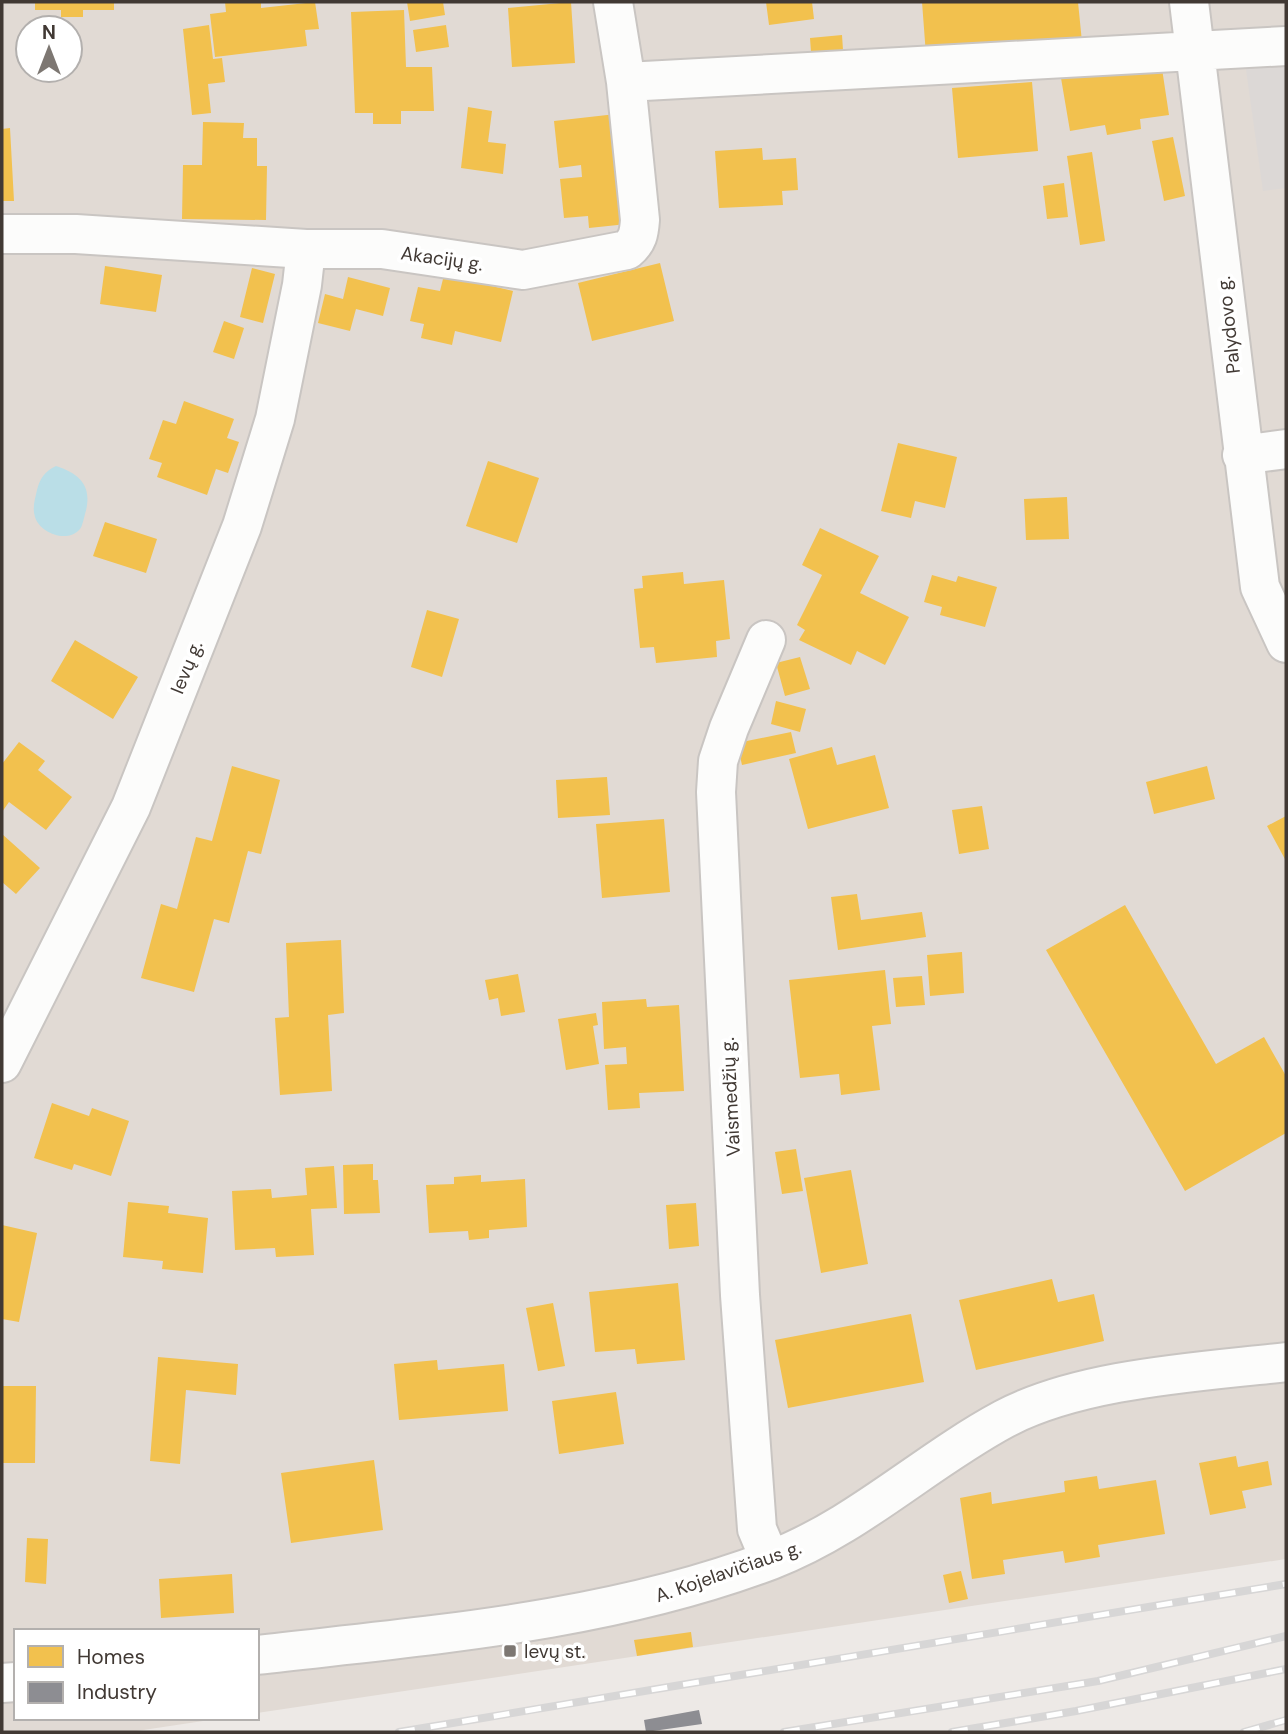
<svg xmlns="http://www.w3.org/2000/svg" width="1288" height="1734" font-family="'DM Sans',sans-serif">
	<rect width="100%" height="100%" fill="#ede9e6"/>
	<path fill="#e1dad4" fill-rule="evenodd" d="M2,2H1286V1559L257,1713V1631H16V1718H223L130,1732H2ZM28,28H70V70H28Z"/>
	<path fill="#dcd8d6" d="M1286,46V188L1263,191L1243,48Z"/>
	<path fill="#badee7" d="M56,466C81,474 93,487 85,514C84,518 82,527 80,529C67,544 40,533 35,517C32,508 35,499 37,490C40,478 45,471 56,466Z"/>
	<path fill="#f2c14e" d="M35,2H114V10H83V17H61V10H35Z
		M225,2H261V8L315,2L319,29L305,30L307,46L215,57L210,14L226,12Z
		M407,2H443L445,15L410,21Z
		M571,2L575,63L512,67L508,8Z
		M766,2H812L814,19L769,25Z
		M922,2H1078L1082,42L926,55Z
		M404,10L406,67H432L434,111H401V124H373V113H355L351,12Z
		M209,25L213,59L222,58L225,82L208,84L211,113L192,115L183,29Z
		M446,25L449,47L416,52L413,30Z
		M842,35L843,50L811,52L810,38Z
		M1161,62L1169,115L1140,119L1141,129L1107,135L1105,125L1070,131L1061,78Z
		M1032,82L1038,151L958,158L952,88Z
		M468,107L492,111L488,142L506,144L503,174L461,168Z
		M616,114L627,224L589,228L588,216L564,218L560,179L582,177L581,165L559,168L554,121Z
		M203,122L244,123L243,138H257V166H267L266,220L182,219L183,165H202Z
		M10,128L14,201H2V129Z
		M1173,137L1185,196L1164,201L1152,141Z
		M762,148L763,160L796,158L798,190L782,191L783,205L719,208L715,151Z
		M1092,152L1105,241L1080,245L1067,156Z
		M1064,183L1068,217L1047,219L1043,186Z
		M660,263L674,321L592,341L578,283Z
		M105,266L162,275L156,312L100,304Z
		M252,268L275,274L263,323L240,317Z
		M444,275L513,291L501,342L455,331L452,345L421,338L424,324L410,321L418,287L440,291Z
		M348,277L390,288L383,316L356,309L350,331L318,323L325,294L343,299Z
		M224,321L244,328L234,359L213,352Z
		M184,401L234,419L227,438L239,442L228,473L216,469L207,495L157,477L162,463L149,459L163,420L176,424Z
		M898,443L957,457L945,508L915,501L911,518L881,511Z
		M488,461L539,478L517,543L466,526Z
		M1067,497L1069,539L1026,540L1024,499Z
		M105,522L157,539L146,573L93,556Z
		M820,528L879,556L860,593L909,617L885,665L857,651L851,665L799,640L805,630L797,625L822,575L802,565Z
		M683,572L684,584L724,580L730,639L716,641L717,657L656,663L654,647L640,648L634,589L643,588L642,576Z
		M932,575L956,582L958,576L997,587L985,627L940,615L942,607L924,602Z
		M427,610L459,619L442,677L411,667Z
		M75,640L138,677L113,719L51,681Z
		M800,657L810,689L785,696L776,663Z
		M776,701L806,709L800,732L771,724Z
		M791,732L796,753L742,765L737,743Z
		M19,742L45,761L38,770L72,797L46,830L9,802L2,812V764Z
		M832,747L837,765L875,755L889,808L808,829L789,759Z
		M232,766L280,780L261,854L248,851L229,923L214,919L194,992L141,978L161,904L177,909L196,837L212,841Z
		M1207,766L1215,799L1154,814L1146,782Z
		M607,777L610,815L558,818L556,780Z
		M982,806L989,849L959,854L952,810Z
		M1286,816V861L1267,826Z
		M664,819L670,892L602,898L596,824Z
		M2,834L40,868L16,894L2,882Z
		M857,894L861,920L922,912L926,937L838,950L831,897Z
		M1125,905L1216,1064L1264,1037L1286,1076V1133L1185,1191L1046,950Z
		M341,940L344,1013L328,1015L332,1091L280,1095L275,1018L289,1017L286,943Z
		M962,952L964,993L930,996L927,955Z
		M885,970L891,1024L872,1026L880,1090L841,1095L839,1074L800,1078L789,980Z
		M518,974L525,1012L501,1016L498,998L489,1000L485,980Z
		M922,976L925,1005L896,1007L893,978Z
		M646,999L647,1007L679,1005L684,1091L639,1093L640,1108L608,1110L605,1065L627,1064L626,1047L604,1049L602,1002Z
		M596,1013L598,1025L593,1026L599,1064L566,1070L558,1019Z
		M52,1103L89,1116L92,1108L129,1121L111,1176L74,1164L72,1170L34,1158Z
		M796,1149L803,1191L782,1194L775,1152Z
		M373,1164V1180H378L380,1213L344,1214L343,1165Z
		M334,1166L337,1208L311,1209L314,1255L276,1257L275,1248L235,1250L232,1191L271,1189L272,1198L307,1195L305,1168Z
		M851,1170L868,1264L821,1273L804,1178Z
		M481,1175V1182L525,1179L527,1227L489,1230V1238L469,1240L468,1231L429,1233L426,1185L454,1184V1177Z
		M128,1202L169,1206L168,1213L208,1218L203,1273L162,1269L163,1261L123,1257Z
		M696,1203L699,1246L669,1249L666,1205Z
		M2,1225L37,1233L19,1322L2,1319Z
		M1052,1279L1058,1302L1094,1294L1104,1341L976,1370L959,1300Z
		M678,1283L685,1360L637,1364L635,1349L595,1352L589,1292Z
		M553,1303L565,1366L538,1371L526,1308Z
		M911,1314L924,1382L788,1408L775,1340Z
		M158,1357L238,1364L236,1395L186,1390L180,1464L150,1461Z
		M437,1360L438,1370L504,1364L508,1411L399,1420L394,1364Z
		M2,1386H36L35,1463H2Z
		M616,1392L624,1444L559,1454L552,1401Z
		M1236,1456L1238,1467L1268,1461L1272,1485L1242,1491L1246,1508L1210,1515L1199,1463Z
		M374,1460L383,1530L291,1543L281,1473Z
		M1097,1476L1099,1489L1156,1480L1165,1534L1098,1545L1100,1557L1065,1563L1063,1551L1003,1560L1005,1574L972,1579L960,1498L991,1492L992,1504L1065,1492L1064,1481Z
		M27,1538L48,1539L46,1584L25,1582Z
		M961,1571L968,1599L949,1603L943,1575Z
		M232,1574L234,1613L161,1618L159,1579Z
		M691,1632L693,1647L637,1656L634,1640Z"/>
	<path fill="#8d8d92" d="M699,1710L702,1724L646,1732L644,1720Z"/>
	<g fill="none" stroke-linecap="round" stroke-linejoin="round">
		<defs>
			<path id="minor" d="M1189,2L1260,587L1286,643
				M626,82L1286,46
				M2,234H76L306,249H382L523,270L627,250C638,241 639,233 640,220L626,82L613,2
				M1242,455L1286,449
				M766,640L729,728L718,761L716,792L740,1295L757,1529L770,1560
				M2,1063L131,807L242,526L275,419L302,285L306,249
				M257,1655C430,1635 607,1622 771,1560C857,1527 924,1462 1004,1419C1081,1378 1200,1372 1286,1362
				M2,1683L16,1682"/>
		</defs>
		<use href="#minor" stroke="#c9c5c2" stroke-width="42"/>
		<use href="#minor" stroke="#fcfcfb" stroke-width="38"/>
		<defs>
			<path id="rail" d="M399,1732L1286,1584
				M784,1732L1098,1681L1286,1636
				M952,1732L1076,1711L1286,1669
				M1244,1732L1286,1720"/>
		</defs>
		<use href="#rail" stroke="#d7d6d6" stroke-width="8"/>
		<use href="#rail" stroke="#fff" stroke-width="5" stroke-dasharray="16" stroke-linecap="butt"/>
	</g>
	<rect fill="#7d7772" stroke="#fff" stroke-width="2.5" x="503" y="1644" width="14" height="14" rx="3.5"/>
	<g text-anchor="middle" stroke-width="7" stroke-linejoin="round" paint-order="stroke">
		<g font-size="19" fill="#413934" stroke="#fff">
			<text transform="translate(442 258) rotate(8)" y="7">Akacijų g.</text>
			<text transform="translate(1228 325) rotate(-96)" y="7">Palydovo g.</text>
			<text transform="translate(186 667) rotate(-68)" y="7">Ievų g.</text>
			<text transform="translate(730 1097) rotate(-93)" y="7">Vaismedžių g.</text>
			<text transform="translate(728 1571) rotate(-19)" y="7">A. Kojelavičiaus g.</text>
		</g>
		<g font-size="19" fill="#413934" stroke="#fff" text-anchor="start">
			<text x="524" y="1658">Ievų st.</text>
		</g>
	</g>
	<rect width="1288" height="1734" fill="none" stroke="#413934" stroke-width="7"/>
	<rect x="14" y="1629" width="245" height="91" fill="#ffffff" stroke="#b3b0ae" stroke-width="2"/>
	<rect x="28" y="1646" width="35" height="21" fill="#f2c14e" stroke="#b3b0ae" stroke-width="2"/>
	<text x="77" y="1664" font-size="21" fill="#413934">Homes</text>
	<rect x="28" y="1682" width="35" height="21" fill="#8d8d92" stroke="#b3b0ae" stroke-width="2"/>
	<text x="77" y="1699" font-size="21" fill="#413934">Industry</text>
	<g transform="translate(49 49)"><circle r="33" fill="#ffffff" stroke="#b3b0ae" stroke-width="2"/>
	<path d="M0-5L12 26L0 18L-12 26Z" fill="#7d7772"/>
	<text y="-10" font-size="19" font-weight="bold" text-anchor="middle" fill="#413934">N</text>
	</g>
</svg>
